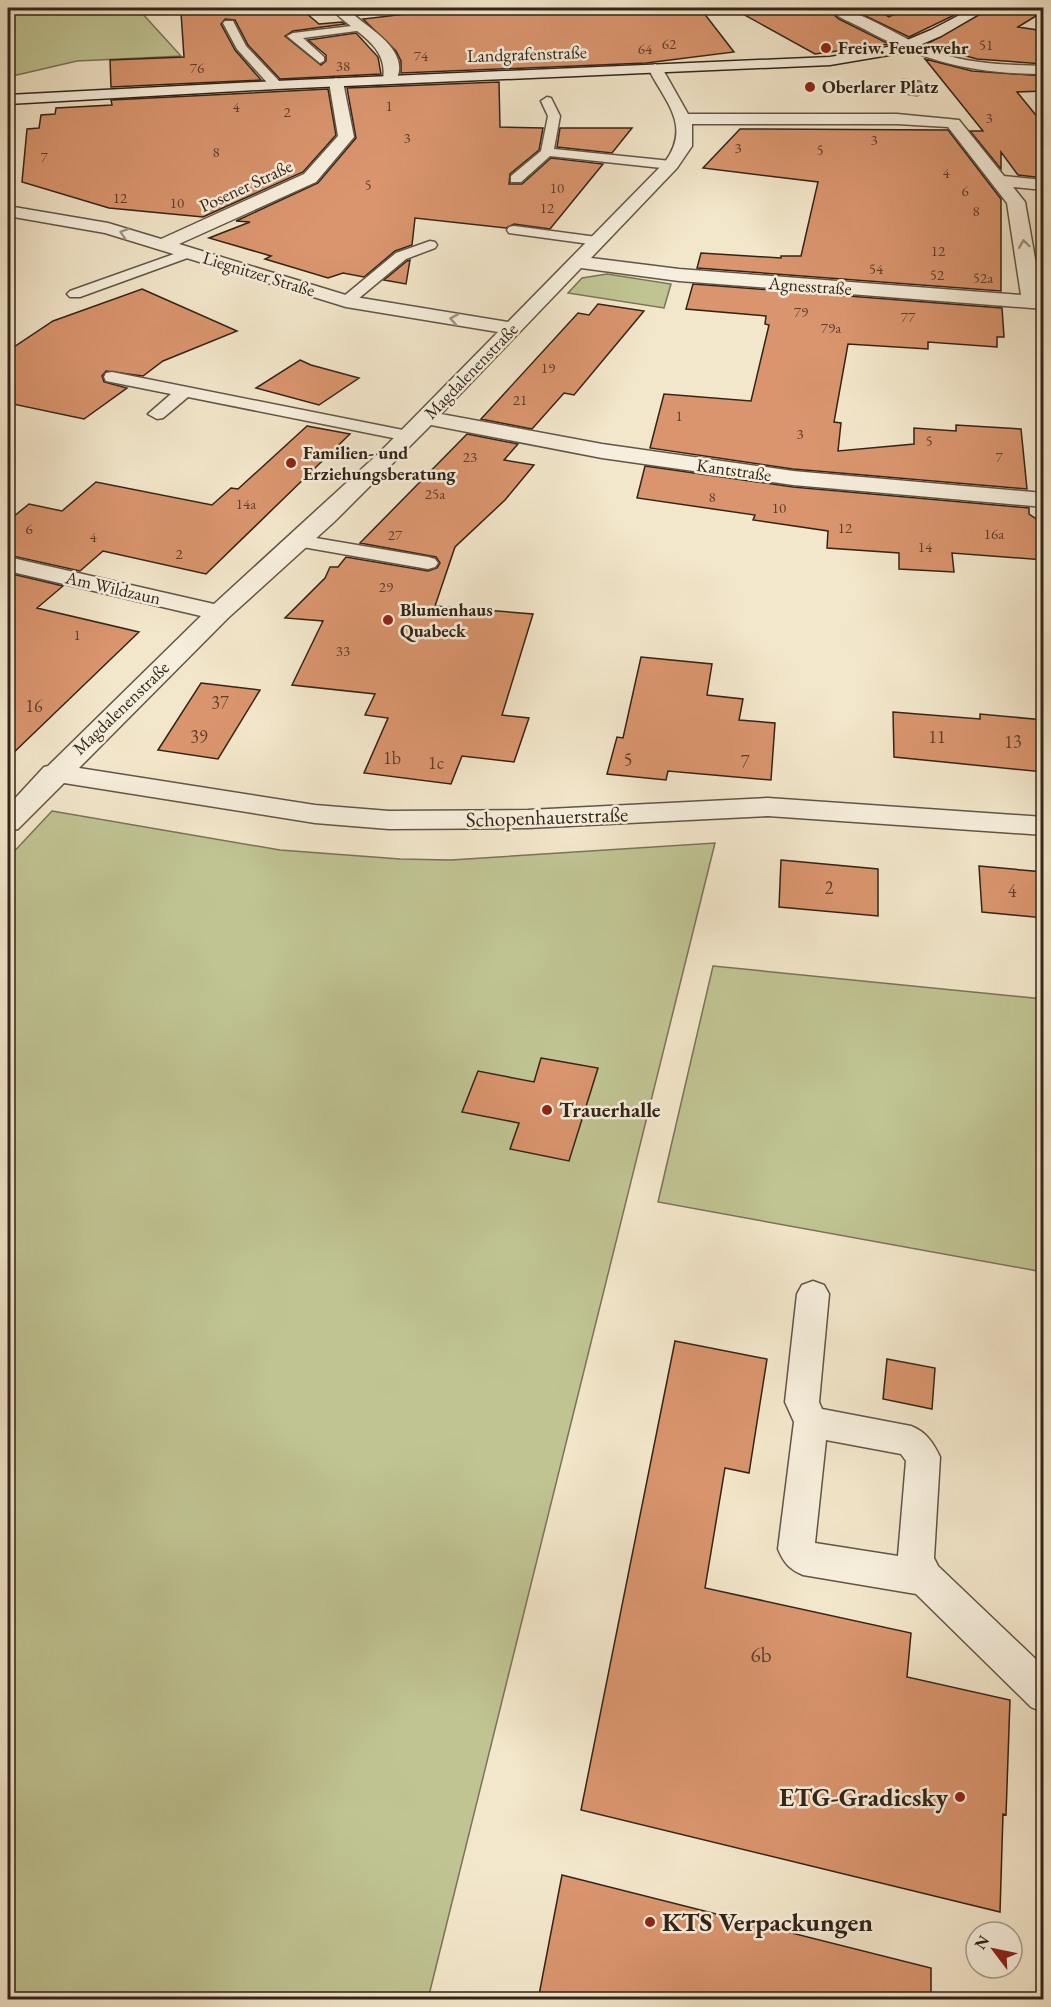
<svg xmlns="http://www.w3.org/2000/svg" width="1051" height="2007" font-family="'EB Garamond',serif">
	<rect width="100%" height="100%" fill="#f3e7cb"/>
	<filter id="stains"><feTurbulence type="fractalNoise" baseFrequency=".00333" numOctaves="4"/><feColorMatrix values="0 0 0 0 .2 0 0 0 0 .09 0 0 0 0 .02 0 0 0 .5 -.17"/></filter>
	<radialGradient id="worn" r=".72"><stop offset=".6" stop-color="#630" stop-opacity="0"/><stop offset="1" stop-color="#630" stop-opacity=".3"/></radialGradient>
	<path fill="#c0c493" stroke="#797456" stroke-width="1.5" d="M8,8H174L141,12L181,56L77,61L8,77Z
		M902,79L920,81L928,91L917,96L905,94L899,81Z
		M607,274L671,284L664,308L568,293L582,278Z
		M52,811L280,850L400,859L451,860L715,843L428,1999H8V858Z
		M713,966L1043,999V1272L658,1202Z"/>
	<path fill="#da956e" stroke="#322419" stroke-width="1.5" d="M229,8H300L319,24L342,22L345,24L293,31L285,36L321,65L326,61V55L308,40L356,33L378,57L381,74L280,79L248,45L235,20L225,19L221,24L235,50L261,80L111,87L110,60L184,57L181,13Z
		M457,8H700L734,52L646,63L401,73V61L396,51L363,19Z
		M732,8H826L839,19L889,44L815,54Z
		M855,8H874L889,17L897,13L892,8H969L909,37L853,10Z
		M991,8H1044V11L1018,27L1044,31V64L977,59L925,45Z
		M925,59L972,71L1044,76V91L1017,92L1044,125V178L1018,175L1001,152V169L970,131H983Z
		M499,82L500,127L543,128L539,150L510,174L509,184H522L551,158L603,164L550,229L514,224L506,228L415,218L412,245L395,251L364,277L343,273L328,278L265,259L271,256L209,238L250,222L236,221L318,183L356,138L347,88Z
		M328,89L336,135L303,172L203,217L109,208L22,182L27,129L39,128L41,115L55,114L56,108L112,105L111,100Z
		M560,128H632L612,153L557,147Z
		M740,129L948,130L1001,199V291L697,268L701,253L781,258V256H801L818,182L703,168Z
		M410,260L406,284L384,280L407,261Z
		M693,284L1002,308L1004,337H997V347L928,342V349L848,344L834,422L841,423L838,451L914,444V428L956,431V425L1021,429L1027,489L793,469L650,448L664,394L751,401L769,325L765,324L766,316L686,309Z
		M142,289L237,331L163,361L143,376L106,371L102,376L104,382L127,388L84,419L8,403V351L53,321Z
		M598,304L644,311L574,395L564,393L532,429L481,419L578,313L589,315Z
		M300,360L311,365L359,378L319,405L256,388Z
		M307,426L350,434L206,574L103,551L80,571L8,555V521L29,504L62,511L96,482L212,505L231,488L238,489Z
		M467,434L518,444L504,460L534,465L505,500L455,547L435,606L533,614L502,715L529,718L514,762L462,756L451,784L364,773L388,718L365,715L375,694L292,685L323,621L285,618L325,578L330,567H338L346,557L428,571L437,568L440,563L436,557L360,543Z
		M645,466L793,487L1029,508V514L1044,524V560L952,553L954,572L899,569V553L827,548L828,531L753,520L755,515L637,498Z
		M8,573L63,586L37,608L139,632L8,758Z
		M641,657L712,664L707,695L743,699L739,720L775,723L771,780L668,771L666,780L607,774L617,737L623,738Z
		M201,683L260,690L218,759L158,750Z
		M893,712L980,719V714L1044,720V772L894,757Z
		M781,860L878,869V916L779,907Z
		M979,866L1044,872V918L982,912Z
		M541,1058L598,1068L569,1161L510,1149L519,1123L462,1112L478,1071L534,1082Z
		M675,1341L767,1359L749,1473L725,1468L705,1588L911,1633L907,1677L1010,1700L1006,1815L1003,1814L1000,1912L581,1810Z
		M887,1359L935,1368L932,1409L883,1399Z
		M562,1875L931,1968V2000H538Z"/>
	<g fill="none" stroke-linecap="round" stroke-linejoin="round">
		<defs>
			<path id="lane" d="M833,8H853L848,11H833Z
				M876,8H889L895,12L890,15Z
				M225,21H233L246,46L280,82V88H272L237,49L223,23Z
				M360,25L364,26V30L303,38L324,57V61L320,63L287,36L293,33Z
				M547,97L551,98L560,116L554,149L671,161L678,165L671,169L550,156L521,182H511V176L541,151L548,116L541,101Z
				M514,226L597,237L604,241L597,245L509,233L507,230L509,227Z
				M430,241L435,242L437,245L435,248L406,259L352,304H340L338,301L396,253Z
				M188,249L193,250L195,253L193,256L80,297H70L67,294L70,291Z
				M112,372L408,431L417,436L408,441L188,397L163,418L157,419L148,414L171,394L106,381L104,377L106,373Z
				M298,535L428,557L435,559L438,563L435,567L428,569L291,545L288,541L291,537Z
				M813,1281L824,1285L829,1294L819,1402L822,1409L911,1426C926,1432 933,1442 940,1457L934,1558L938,1566L1044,1667V1713L1031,1707L916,1594L803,1575C789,1569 784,1563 778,1549L794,1422L785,1402L797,1294L802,1285ZM826,1440L901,1454L906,1461L898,1556L815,1543Z"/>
			<path id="street" d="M331,8H392L386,12L354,15C373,31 412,53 395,82L390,83L383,79C389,43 351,32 331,8Z
				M828,8C855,5 908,43 938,53C972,64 1008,65 1044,66V74C975,74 924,62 864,29C853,23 836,17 828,8Z
				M655,64L662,68L688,114H897L959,120L1004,176L1044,180V190L1013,187L1025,202L1044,309L679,281L581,268L441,414L602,444L793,471L1044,493V507L793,485L602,458L431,425L334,522L228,618L79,768L315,805L389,811L528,810L768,798L1044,817V835L768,816L528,828L389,829L315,823L64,783L18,829L8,831V806L44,767L48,766L201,616L8,571V557L214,604L379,453L498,332L346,307L105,233L8,216V206L108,223L161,239L304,174L338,136L329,82L336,78L343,82L354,137L316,182L179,244L349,296L508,322L665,162C692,125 665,102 648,68ZM692,124H897L948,127L1007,203L1021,295L679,269L591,258L677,168L692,146Z"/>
			<path id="secondary" d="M973,8H989L941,36L901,53L830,65L276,89L8,104V95L276,81L830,57L893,46L931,30Z"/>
		</defs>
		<use href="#lane" stroke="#625546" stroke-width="3"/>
		<use href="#street" stroke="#625546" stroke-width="3"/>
		<use href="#secondary" stroke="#322419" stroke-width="3"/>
		<use href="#lane" fill="#f7efdd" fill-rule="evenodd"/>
		<use href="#street" fill="#f7efdd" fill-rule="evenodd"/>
		<use href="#secondary" fill="#f7efdd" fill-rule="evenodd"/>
	</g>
	<defs><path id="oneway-chevron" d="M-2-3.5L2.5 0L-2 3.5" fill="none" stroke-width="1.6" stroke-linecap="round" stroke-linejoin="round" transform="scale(1.5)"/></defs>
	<g stroke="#9e9485">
		<use href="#oneway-chevron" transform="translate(124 233) rotate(-163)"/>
		<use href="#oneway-chevron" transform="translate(1024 244) rotate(-98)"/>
		<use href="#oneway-chevron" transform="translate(454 319) rotate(-170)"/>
	</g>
	<g fill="#8f2418" stroke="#f7efdd" stroke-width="2">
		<circle cx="826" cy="48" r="6"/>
		<circle cx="810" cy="87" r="6"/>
		<circle cx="291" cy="463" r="6"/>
		<circle cx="388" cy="620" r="6"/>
		<circle cx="547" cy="1110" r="6"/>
		<circle cx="960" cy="1797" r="6"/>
		<circle cx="650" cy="1922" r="6"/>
	</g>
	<g text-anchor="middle" stroke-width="5" stroke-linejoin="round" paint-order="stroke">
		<g font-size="15" fill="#5c402e">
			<text x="669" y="49">62</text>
			<text x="986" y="50">51</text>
			<text x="645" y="54">64</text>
			<text x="421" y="61">74</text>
			<text x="343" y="71">38</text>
			<text x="197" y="73">76</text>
			<text x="389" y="111">1</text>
			<text x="236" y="112">4</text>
			<text x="287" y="117">2</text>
			<text x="989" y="123">3</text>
			<text x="407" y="143">3</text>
			<text x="874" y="145">3</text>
			<text x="738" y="153">3</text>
			<text x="820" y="155">5</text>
			<text x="216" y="157">8</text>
			<text x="44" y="162">7</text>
			<text x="946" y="178">4</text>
			<text x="368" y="190">5</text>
			<text x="557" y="193">10</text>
			<text x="965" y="196">6</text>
			<text x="120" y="203">12</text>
			<text x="177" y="208">10</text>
			<text x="547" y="213">12</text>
			<text x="976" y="216">8</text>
			<text x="938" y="256">12</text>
			<text x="876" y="274">54</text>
			<text x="937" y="280">52</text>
			<text x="983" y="283">52a</text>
			<text x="801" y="317">79</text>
			<text x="908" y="322">77</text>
			<text x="831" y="333">79a</text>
			<text x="548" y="373">19</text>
			<text x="520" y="405">21</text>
			<text x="679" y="421">1</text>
			<text x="800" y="439">3</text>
			<text x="929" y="446">5</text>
			<text x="470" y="462">23</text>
			<text x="999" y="462">7</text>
			<text x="435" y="499">25a</text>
			<text x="712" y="502">8</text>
			<text x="246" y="509">14a</text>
			<text x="779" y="513">10</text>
			<text x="845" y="533">12</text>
			<text x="29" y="534">6</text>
			<text x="994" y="539">16a</text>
			<text x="395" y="540">27</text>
			<text x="93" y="542">4</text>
			<text x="925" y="552">14</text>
			<text x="179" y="559">2</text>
			<text x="386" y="592">29</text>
			<text x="77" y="640">1</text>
			<text x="343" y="656">33</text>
		</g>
		<g font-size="18" font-weight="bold" fill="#322419" stroke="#f7efdd" text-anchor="start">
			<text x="838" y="54">Freiw. Feuerwehr</text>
			<text x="822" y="93">Oberlarer Platz</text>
			<text x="303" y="459">Familien- und<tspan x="303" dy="21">Erziehungsberatung</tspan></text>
			<text x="400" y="616">Blumenhaus<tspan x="400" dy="21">Quabeck</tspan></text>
		</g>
		<g font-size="18" fill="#322419" stroke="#f7efdd">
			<text transform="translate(527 54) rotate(-2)" y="6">Landgrafenstraße</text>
			<text transform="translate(246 186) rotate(-25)" y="6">Posener Straße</text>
			<text transform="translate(259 274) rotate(17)" y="6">Liegnitzer Straße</text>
			<text transform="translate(810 286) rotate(4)" y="6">Agnesstraße</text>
			<text transform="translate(471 371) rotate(-46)" y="6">Magdalenenstraße</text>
			<text transform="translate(734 470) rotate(8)" y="6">Kantstraße</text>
			<text transform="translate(113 588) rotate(13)" y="6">Am Wildzaun</text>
			<text transform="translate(121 708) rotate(-44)" y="6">Magdalenenstraße</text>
		</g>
		<g font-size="18" fill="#5c402e">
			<text x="220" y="709">37</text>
			<text x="34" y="712">16</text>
			<text x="199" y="743">39</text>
			<text x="937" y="743">11</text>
			<text x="1013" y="748">13</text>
			<text x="392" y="764">1b</text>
			<text x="628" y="766">5</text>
			<text x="745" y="768">7</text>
			<text x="436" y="769">1c</text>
			<text x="829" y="894">2</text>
			<text x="1012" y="897">4</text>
		</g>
		<g font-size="21" fill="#322419" stroke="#f7efdd">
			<text transform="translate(547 817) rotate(-2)" y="7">Schopenhauerstraße</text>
		</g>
		<g font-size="21" font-weight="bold" fill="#322419" stroke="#f7efdd" text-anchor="start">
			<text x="559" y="1117">Trauerhalle</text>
		</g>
		<g font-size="21" fill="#5c402e">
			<text x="761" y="1662">6b</text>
		</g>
		<g font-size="26" font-weight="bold" fill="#322419" stroke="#f7efdd" text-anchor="end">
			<text x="948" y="1806">ETG-Gradicsky</text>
			<text x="662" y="1931" text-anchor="start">KTS Verpackungen</text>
		</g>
	</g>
	<rect width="1051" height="2007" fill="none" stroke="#f3e7cb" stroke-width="30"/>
	<rect x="9" y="9" width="1033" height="1989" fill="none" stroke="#322419" stroke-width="3"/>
	<rect x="15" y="15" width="1021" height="1977" fill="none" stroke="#322419" stroke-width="1.5"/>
	<g transform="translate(994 1950) rotate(302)"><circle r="28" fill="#f7efdd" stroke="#a89e8f" stroke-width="1.5"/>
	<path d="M0-4.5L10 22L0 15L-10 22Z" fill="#8f2418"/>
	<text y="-9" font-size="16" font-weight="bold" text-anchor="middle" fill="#322419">N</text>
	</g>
	<rect width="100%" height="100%" filter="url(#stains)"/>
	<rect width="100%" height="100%" fill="url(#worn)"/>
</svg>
